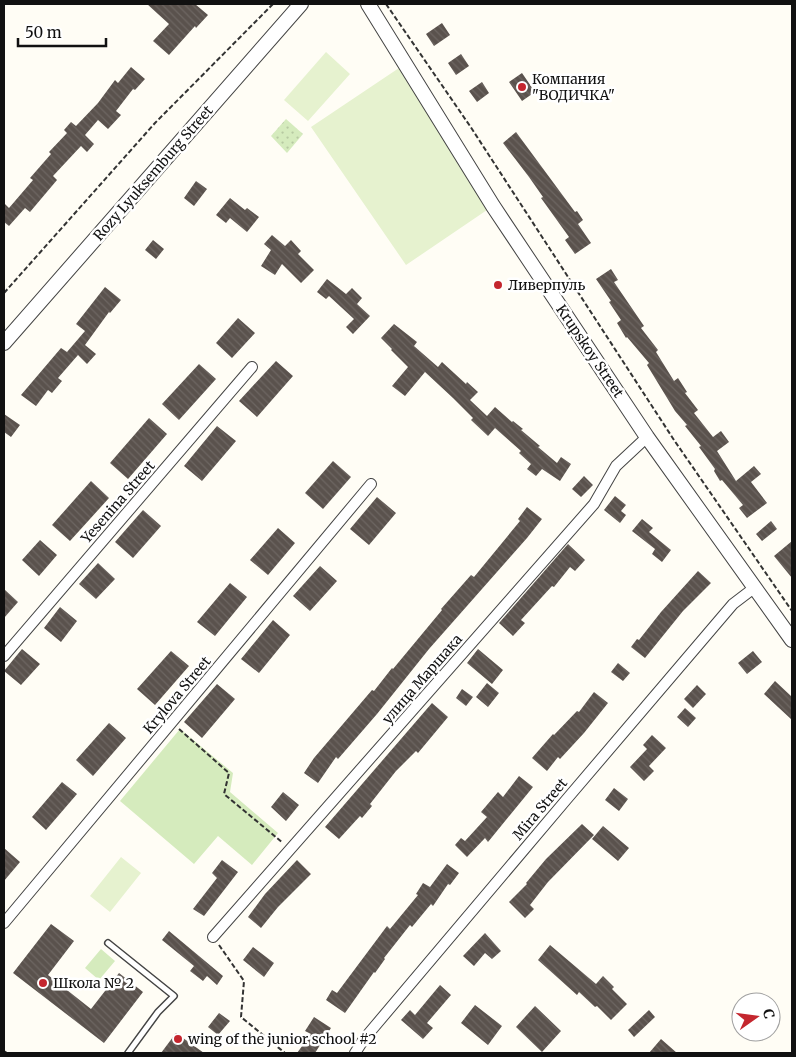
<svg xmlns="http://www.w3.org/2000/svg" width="796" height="1057" font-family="Merriweather,serif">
	<defs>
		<pattern id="park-dots" width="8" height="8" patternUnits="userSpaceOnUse" patternTransform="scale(1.25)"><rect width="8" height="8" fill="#d5ebbd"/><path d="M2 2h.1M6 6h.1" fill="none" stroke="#b6c8a1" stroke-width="1.8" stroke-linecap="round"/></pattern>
		<pattern id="building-back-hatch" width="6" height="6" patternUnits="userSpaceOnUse" patternTransform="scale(1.25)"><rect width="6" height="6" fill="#5a524d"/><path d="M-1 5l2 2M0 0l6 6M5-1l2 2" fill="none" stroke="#6d6662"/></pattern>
	</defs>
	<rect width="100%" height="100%" fill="#fffdf5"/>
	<path fill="#d5ebbd" d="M180,729L233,773L230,792L278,833L252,865L218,836L194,864L120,801Z
		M101,949L115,961L99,980L85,968Z"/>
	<path fill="url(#park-dots)" d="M286,119L303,134L287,153L271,136Z"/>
	<path fill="#e6f2cf" d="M326,52L350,74L308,121L284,100Z
		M399,68L487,210L406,265L311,127Z
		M121,857L141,873L110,912L90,896Z"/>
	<path fill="url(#building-back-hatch)" d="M147,4H195L208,15L196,28L195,26L169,55L153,41L169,24Z
		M442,23L450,35L434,46L426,34Z
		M461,54L469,66L456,75L448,63Z
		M131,67L145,79L135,90L133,89L116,111L121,115L108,129L98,120L85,135L94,144L87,152L81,146L53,176L57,180L30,212L25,208L9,226L4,222V203L9,208L33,180L30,178L51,154L49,152L67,133L64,130L71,122L76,126L98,103L115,80L118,83Z
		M522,73L535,92L522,101L509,82Z
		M482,82L489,93L477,102L469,91Z
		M516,132L575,212L577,211L583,220L578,224L591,243L575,254L565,240L569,237L541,198L543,197L529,177L503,143Z
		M196,181L207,189L194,206L184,198Z
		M230,198L245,210L247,208L259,217L247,232L230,218L226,223L216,215Z
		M272,235L285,246L291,240L301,251L298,254L314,270L301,283L282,264L275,275L261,266L271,250L264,244Z
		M153,240L164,249L156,259L145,250Z
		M611,269L618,280L614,282L644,326L641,328L658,350L656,352L674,381L678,378L687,392L685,393L698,410L694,413L713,437L721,431L729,442L717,451L736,481L754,466L761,474L751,482L767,503L747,518L739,508L743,505L722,480L720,481L714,471L715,469L699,447L701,446L685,426L687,425L675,411L647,365L649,363L627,337L626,338L617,323L621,320L609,302L611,301L596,279Z
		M327,279L346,294L352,288L362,298L357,304L370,316L353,334L346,327L354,319L329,296L326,299L317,292Z
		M105,287L121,300L110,313L109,312L85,345L96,354L87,364L78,355L58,378L62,381L52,393L48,390L36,406L21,395L61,348L67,352L85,331L76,324Z
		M238,318L255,333L232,358L216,343Z
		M394,324L417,342L414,346L438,367L442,362L466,384L467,382L478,392L470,400L487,416L495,407L512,422L513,421L523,429L521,430L540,446L538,447L557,463L561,457L571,464L560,481L542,469L536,476L527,469L531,464L519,453L521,451L495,428L488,436L471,420L473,418L453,398L425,372L405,396L392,386L408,367L391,350L392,349L381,338Z
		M276,361L293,376L257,417L239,401Z
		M199,364L216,379L179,420L162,404Z
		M4,414L20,425L11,437L4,432Z
		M149,418L167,434L128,479L110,463Z
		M217,426L236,441L202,481L184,466Z
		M333,461L351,477L323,509L305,493Z
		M584,476L593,485L581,497L572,489Z
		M91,481L109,498L70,541L52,525Z
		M615,496L626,505L621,511L626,515L620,523L604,510Z
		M377,497L396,513L369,545L350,529Z
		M527,507L542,519L527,538L429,649L377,714L338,759L336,757L318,783L304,773L314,758L372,690L374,691L392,668L393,669L442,610L441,609L471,575L474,577L520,521L518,519Z
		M143,510L161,526L133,558L115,542Z
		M642,519L653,528L649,532L671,550L662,562L652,554L655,549L632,531Z
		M771,521L777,529L762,541L756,534Z
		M278,528L295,543L268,575L250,560Z
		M40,540L57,555L39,576L22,560Z
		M792,541V578L774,556Z
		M568,544L585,560L575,571L570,567L554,587L552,586L521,620L525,623L513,636L499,623Z
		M98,563L115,579L96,599L79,584Z
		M320,566L337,581L310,611L293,596Z
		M698,571L711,583L683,611L645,658L631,647L637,639L639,640L661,612Z
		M230,583L247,597L215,636L197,622Z
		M4,589L18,602L4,618Z
		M60,607L77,621L61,642L44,628Z
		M273,620L290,635L259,673L241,659Z
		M22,649L40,664L21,685L4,671Z
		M478,649L503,670L492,684L467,663Z
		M171,651L189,666L155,705L137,689Z
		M753,651L762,662L747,674L738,663Z
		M618,663L630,673L623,681L611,672Z
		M775,681L792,697V720L764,694Z
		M487,683L499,693L488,707L476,697Z
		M217,684L235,699L202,738L184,722Z
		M697,685L706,694L693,708L684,699Z
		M462,689L473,697L466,706L456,698Z
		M594,692L608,703L584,733L560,759L558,757L547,771L532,758L553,734L554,735L577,711L579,712Z
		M432,703L448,717L418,753L416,751L396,771L370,804L372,806L362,818L360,816L339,839L325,827Z
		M685,708L696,718L688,727L677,717Z
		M109,723L126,738L93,776L76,760Z
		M652,735L666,748L649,766L654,771L644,781L630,767L647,749L643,745Z
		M519,776L533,787L488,842L485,838L467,857L455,845L461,838L465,841L487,817L481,812L498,792L503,797Z
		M62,782L77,794L46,830L32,817Z
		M614,788L628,799L619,811L605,800Z
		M283,792L299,805L286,821L271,807Z
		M582,824L594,835L548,882L530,905L534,909L525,918L509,902L527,884L526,883L546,859Z
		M603,826L629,848L618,861L592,839Z
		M4,848L20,862L4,881Z
		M222,860L238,872L204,916L193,909L217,878L212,873Z
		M297,860L311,874L278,907L261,928L248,917L265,894Z
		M447,864L459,873L450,885L448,884L433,906L431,904L412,927L410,925L384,958L385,959L375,973L374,972L345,1013L326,1000L332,990L337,993L387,926L390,929L418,895L416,894L423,883L430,887Z
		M51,924L74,941L48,975L91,1009L119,973L143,992L104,1043L13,973Z
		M169,931L223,976L217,985L207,976L203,981L190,971L194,966L162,940Z
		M485,933L501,951L492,959L485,953L474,966L463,956Z
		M550,945L596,984L603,976L614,987L612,989L627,1004L611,1020L597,1006L595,1007L579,992L577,995L538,960Z
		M253,947L274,963L264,977L243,960Z
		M440,985L451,995L427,1023L433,1028L423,1039L401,1020L410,1010L415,1015Z
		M475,1005L502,1026L488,1045L461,1023Z
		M535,1006L561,1031L542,1052L516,1027Z
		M649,1010L655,1017L634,1037L628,1030Z
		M219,1013L230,1021L218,1035L208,1027Z
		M314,1017L331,1028L315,1053H297L311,1034L305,1031Z
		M176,1033L204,1053H161Z
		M661,1039L677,1053H649Z"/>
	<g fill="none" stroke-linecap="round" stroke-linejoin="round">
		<defs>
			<path id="service" d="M108,943L174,996L158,1012L128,1053"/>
			<path id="minor" d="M4,656L252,367
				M4,923L371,484
				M213,937L594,504L616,466L647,437
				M355,1053L364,1039L566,800L733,604L754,588"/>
			<path id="tertiary" d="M368,4L493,206L647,437L792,640
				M4,343L301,4"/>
		</defs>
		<use href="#service" stroke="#444" stroke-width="8"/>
		<use href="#minor" stroke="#444" stroke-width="12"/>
		<use href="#tertiary" stroke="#444" stroke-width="16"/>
		<path stroke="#333" stroke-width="2" stroke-dasharray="5 2.5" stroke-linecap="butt" d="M386,4L470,126L674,440L792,611
			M4,293L155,123L273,4
			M179,729L229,773L224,794L283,843
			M219,945L244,981L241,1017L285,1053
			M4,1051L7,1053"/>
		<use href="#service" stroke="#fff" stroke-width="5"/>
		<use href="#minor" stroke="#fff" stroke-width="10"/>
		<use href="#tertiary" stroke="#fff" stroke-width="14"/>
	</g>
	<g fill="#c4262e" stroke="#fff" stroke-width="2">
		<circle cx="522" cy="87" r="5"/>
		<circle cx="498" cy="285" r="5"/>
		<circle cx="43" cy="983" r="5"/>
		<circle cx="178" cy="1039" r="5"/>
	</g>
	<g text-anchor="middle" stroke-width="5" stroke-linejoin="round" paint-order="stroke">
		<g font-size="14" fill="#111" stroke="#fff" text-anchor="start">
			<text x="532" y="84">Компания<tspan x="532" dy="16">"ВОДИЧКА"</tspan></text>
			<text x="508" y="290">Ливерпуль</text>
			<text x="53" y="988">Школа № 2</text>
			<text x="188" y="1044">wing of the junior school #2</text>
		</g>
		<g font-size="14" fill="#111" stroke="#fff">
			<text transform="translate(153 173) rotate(-49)" y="5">Rozy Lyuksemburg Street</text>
			<text transform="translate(590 351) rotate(56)" y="5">Krupskoy Street</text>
			<text transform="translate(118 502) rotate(-49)" y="5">Yesenina Street</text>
			<text transform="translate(422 679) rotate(-49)" y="5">улица Маршака</text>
			<text transform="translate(177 695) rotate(-50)" y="5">Krylova Street</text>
			<text transform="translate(540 809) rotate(-50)" y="5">Mira Street</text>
		</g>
	</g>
	<rect width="796" height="1057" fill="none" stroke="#111111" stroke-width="10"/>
	<g transform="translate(756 1017) rotate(76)"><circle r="24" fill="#ffffff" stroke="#a0a0a0"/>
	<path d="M0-4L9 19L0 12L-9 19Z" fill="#c4262e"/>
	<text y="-8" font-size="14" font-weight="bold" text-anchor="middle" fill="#111111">С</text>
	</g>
	<path d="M18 38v8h88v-8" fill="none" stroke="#111111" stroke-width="2.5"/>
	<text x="25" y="38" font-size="15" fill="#111111" stroke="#ffffff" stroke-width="4" paint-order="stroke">50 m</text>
</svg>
